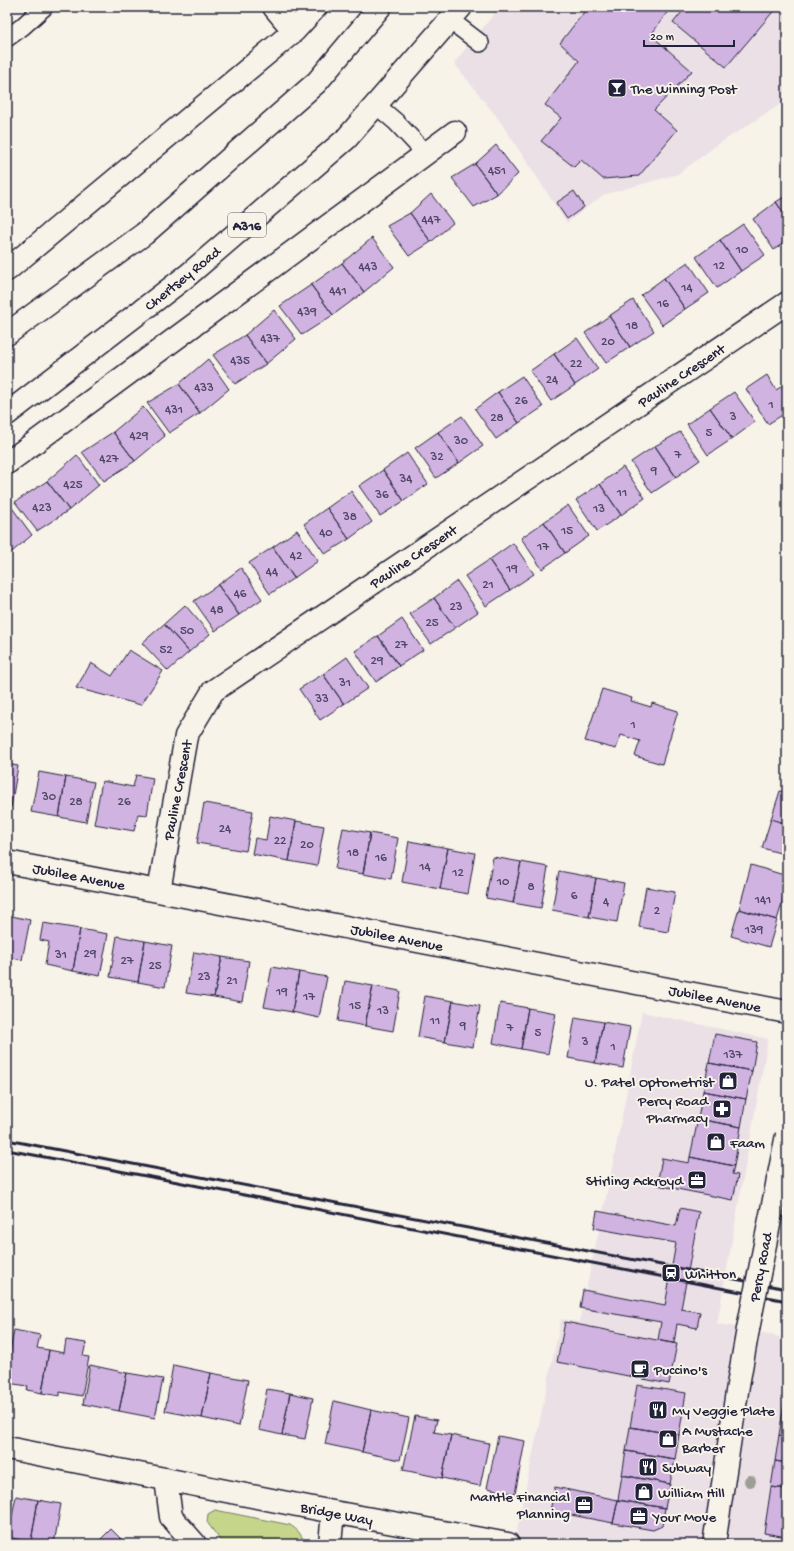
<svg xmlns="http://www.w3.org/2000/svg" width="794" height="1551" font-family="'Gochi Hand',sans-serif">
	<rect width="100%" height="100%" fill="#f7f3e8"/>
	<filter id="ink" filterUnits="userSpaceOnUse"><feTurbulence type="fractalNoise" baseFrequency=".025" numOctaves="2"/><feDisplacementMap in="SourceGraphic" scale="8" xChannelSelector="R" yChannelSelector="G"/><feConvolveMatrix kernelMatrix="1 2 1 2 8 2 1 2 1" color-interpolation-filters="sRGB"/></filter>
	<g filter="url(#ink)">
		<path fill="#ebe0e6" d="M500,7H787V100L717,145L678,174L603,195L567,223L500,121L454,63Z
			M642,1012L768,1039L717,1324L748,1329L787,1339V1544H514L561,1319L579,1322L608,1188Z"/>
		<path fill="#c5d68b" stroke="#747c63" d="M215,1510L290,1525C298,1530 302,1535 305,1544H223L207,1522L208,1514Z"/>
		<path fill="#d0b3e0" stroke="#22223b" d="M588,7H671L651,35L692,71L654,110L677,130L639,176L603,179L581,160L574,167L541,141L561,118L545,105L579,61L560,43Z
			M686,7H777L726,67L673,23Z
			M496,145L518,174L497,194L475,164Z
			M475,164L497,194L474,207L452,178Z
			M574,191L584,207L567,219L556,203Z
			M431,194L453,223L431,242L410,213Z
			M787,195V218L776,202Z
			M776,202L787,218V240L774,250L753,219Z
			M410,213L431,242L409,256L387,226Z
			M743,224L765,255L741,271L720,240Z
			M372,238L394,267L364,292L342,263Z
			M720,240L741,271L717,288L696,257Z
			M688,262L709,293L685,309L664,278Z
			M342,263L364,292L333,315L311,285Z
			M664,278L685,309L662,325L641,295Z
			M311,285L333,315L302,335L280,306Z
			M633,300L654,331L630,347L609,316Z
			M274,310L296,339L266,364L245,335Z
			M609,316L630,347L606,363L585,333Z
			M245,335L266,364L235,384L213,355Z
			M577,338L598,369L575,385L554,354Z
			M554,354L575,385L551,401L530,371Z
			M208,359L229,389L200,413L179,384Z
			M767,375L776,390L782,386L787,393V412L768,424L746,389Z
			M522,376L543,407L519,423L498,392Z
			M179,384L200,413L169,433L147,403Z
			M498,392L519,423L496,439L475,409Z
			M734,392L755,422L732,439L710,408Z
			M143,407L165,436L135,461L113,432Z
			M710,408L732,439L708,455L687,424Z
			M462,416L483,446L459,463L438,432Z
			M113,432L135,461L104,481L82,452Z
			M438,432L459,463L436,478L415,448Z
			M680,432L700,460L676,477L655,446Z
			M655,446L676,477L652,493L631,462Z
			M407,453L428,484L404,501L383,470Z
			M77,455L99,485L69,510L47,481Z
			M623,467L645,498L621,515L600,484Z
			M383,470L404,501L380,516L359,486Z
			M47,481L69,510L37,531L15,502Z
			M600,484L621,515L597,531L576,500Z
			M351,491L372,522L349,539L327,508Z
			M10,505L32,535L7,556V508Z
			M568,505L589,536L565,553L544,522Z
			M327,508L349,539L325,554L304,524Z
			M544,522L565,553L542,569L521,538Z
			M297,530L318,561L294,578L273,547Z
			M513,543L534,574L510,590L489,560Z
			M273,547L294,578L270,594L249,563Z
			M489,560L510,590L486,606L465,576Z
			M241,568L262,599L239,615L218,585Z
			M457,581L478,612L455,628L434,598Z
			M218,585L239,615L215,631L194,601Z
			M434,598L455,628L431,644L410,614Z
			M185,605L210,634L189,652L164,624Z
			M402,619L423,650L399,666L378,636Z
			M164,624L189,652L168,671L142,643Z
			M378,636L399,666L376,682L355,651Z
			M129,650L163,671L141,705L76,688L91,663L112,676Z
			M347,657L368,688L344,704L323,674Z
			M323,674L344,704L320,720L299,689Z
			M602,689L632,698L631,701L651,707L652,703L678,711L662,764L635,756L640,741L621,735L616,749L585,741Z
			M7,764L18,766L11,807L7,806Z
			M39,772L66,777L59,817L31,812Z
			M136,775L153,778L147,815L138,814L134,831L94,824L102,781L133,787Z
			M66,777L94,782L86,822L59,817Z
			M780,791L787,793V824L771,819Z
			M204,803L253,811L246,851L197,843Z
			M270,816L296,821L289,861L252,854L255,838L266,840Z
			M771,819L787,824V855L762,848Z
			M296,821L324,826L317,866L289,861Z
			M343,828L370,833L363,874L335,869Z
			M370,833L398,838L391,879L363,874Z
			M409,841L448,848L440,889L402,882Z
			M448,848L475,853L468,894L440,889Z
			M493,857L521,862L513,903L486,898Z
			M521,862L548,867L541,908L513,903Z
			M751,865L787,876V887L777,920L739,909Z
			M559,871L596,878L589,917L552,910Z
			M596,878L624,883L617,922L589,917Z
			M646,887L675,892L668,932L639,927Z
			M739,909L777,920L769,947L731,936Z
			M7,915L30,920L22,960L7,957Z
			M43,923L80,929L73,971L45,965L49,942L40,940Z
			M80,929L108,934L100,976L73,971Z
			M117,936L145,941L138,982L110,977Z
			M145,941L172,946L165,987L138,982Z
			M194,952L222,957L214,997L186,993Z
			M222,957L249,961L242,1002L214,997Z
			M272,967L299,972L292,1012L264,1007Z
			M299,972L327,977L319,1018L292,1012Z
			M345,981L373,986L365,1026L338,1021Z
			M373,986L400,991L393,1031L365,1026Z
			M425,996L453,1001L445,1042L418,1037Z
			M453,1001L480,1006L473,1047L445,1042Z
			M500,1003L528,1008L521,1049L493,1043Z
			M528,1008L556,1013L548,1054L521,1049Z
			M575,1017L603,1022L595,1063L568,1058Z
			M603,1022L630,1027L623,1068L595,1063Z
			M715,1034L757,1042L752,1071L709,1063Z
			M709,1063L752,1071L746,1099L703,1091Z
			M703,1091L746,1099L741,1127L698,1119Z
			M698,1119L741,1127L734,1166L690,1157Z
			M690,1157L734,1166L732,1174L738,1175L733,1200L657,1185L662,1158L689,1163Z
			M680,1208L699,1212L681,1309L700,1312L697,1328L677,1324L674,1343L666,1342L658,1340L661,1322L580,1308L583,1290L665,1306L676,1243L594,1228L597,1211L676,1226Z
			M565,1322L677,1344L669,1384L557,1362Z
			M14,1330L40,1335L37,1348L49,1350L42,1393L27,1390L28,1386L7,1383V1368Z
			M66,1340L86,1343L83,1356L89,1357L82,1396L60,1392V1396L42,1393L49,1350L64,1353Z
			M90,1365L127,1373L119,1411L83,1404Z
			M173,1365L211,1373L202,1418L165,1411Z
			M127,1373L163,1379L155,1418L119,1411Z
			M211,1373L248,1380L239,1426L202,1418Z
			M637,1385L686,1393L679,1435L630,1427Z
			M787,1387V1410H783Z
			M267,1389L290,1393L282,1435L259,1430Z
			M290,1393L313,1398L305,1439L282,1435Z
			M334,1401L371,1410L362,1452L325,1444Z
			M371,1410L409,1418L400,1460L362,1452Z
			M783,1410H787V1437L779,1435Z
			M415,1416L437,1420L434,1432L451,1435L442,1478L403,1470Z
			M630,1427L679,1435L675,1459L626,1451Z
			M451,1435L489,1443L480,1486L442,1478Z
			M779,1435L787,1437V1463L775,1461Z
			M498,1436L525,1441L515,1494L487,1488Z
			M626,1451L675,1459L670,1484L622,1475Z
			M775,1461L787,1463V1489L771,1487Z
			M622,1475L670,1484L665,1508L618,1500Z
			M555,1487L618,1500L613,1523L550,1511Z
			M771,1487L787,1489V1537L764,1533Z
			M16,1496L38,1500L31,1542L8,1537Z
			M38,1500L61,1504L54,1544H43L31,1542Z
			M618,1500L665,1508L662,1526L653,1530L613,1523Z
			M111,1529L126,1544H96Z"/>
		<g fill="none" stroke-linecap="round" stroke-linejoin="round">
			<defs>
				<path id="lane" d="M450,20L480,43
					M7,38L22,27L44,7
					M376,105L396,122L426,154"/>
				<path id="street" d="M274,7L294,31
					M7,270L294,31L316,7
					M7,463L455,132
					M7,862L787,1012
					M159,891L186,736L213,691L787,303
					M7,1448L333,1512L508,1544
					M166,1479L171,1517L195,1544
					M330,1544L333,1512"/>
				<path id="secondary" d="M714,1544L738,1385L748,1329"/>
				<path id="highway" d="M7,334L144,234L317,82L380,7
					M7,414L188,275L346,139L461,7"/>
			</defs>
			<use href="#lane" stroke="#22223b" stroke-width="20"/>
			<use href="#street" stroke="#22223b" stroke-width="25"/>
			<use href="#secondary" stroke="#22223b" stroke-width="25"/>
			<use href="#highway" stroke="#22223b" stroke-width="25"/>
			<use href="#lane" stroke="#f7f3e8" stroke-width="17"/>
			<use href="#street" stroke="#f7f3e8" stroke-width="22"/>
			<use href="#secondary" stroke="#f7f3e8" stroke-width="22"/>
			<use href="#highway" stroke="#f7f3e8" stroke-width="22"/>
			<path stroke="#22223b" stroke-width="3" d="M7,1140L787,1289
				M7,1150L162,1179L787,1301"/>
			<defs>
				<path id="secondary-bridge" d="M748,1329L787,1135"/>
			</defs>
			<use href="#secondary-bridge" stroke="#22223b" stroke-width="25" stroke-linecap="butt"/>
			<use href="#secondary-bridge" stroke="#f7f3e8" stroke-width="22"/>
		</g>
		<circle fill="#9d9e96" cx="750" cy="1481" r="6"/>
	</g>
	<defs>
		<symbol id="bar-square" viewBox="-11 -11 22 22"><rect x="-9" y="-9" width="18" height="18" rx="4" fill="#22223b" stroke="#f7f3e8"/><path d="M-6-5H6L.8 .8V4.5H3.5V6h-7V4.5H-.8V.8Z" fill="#fff"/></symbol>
		<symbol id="shop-square" viewBox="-11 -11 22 22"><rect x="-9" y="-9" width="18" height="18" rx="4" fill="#22223b" stroke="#f7f3e8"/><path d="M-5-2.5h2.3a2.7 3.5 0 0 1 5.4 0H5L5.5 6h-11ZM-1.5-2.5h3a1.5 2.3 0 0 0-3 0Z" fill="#fff"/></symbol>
		<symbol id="pharmacy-square" viewBox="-11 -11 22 22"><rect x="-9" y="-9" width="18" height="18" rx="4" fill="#22223b" stroke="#f7f3e8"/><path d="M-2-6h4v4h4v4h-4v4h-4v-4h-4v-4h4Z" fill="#fff"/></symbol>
		<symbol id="office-square" viewBox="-11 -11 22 22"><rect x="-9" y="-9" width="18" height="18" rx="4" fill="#22223b" stroke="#f7f3e8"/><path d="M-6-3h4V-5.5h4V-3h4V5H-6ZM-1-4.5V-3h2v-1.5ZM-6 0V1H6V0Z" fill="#fff"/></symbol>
		<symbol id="station-square" viewBox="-11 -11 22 22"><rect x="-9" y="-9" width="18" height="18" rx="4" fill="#22223b" stroke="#f7f3e8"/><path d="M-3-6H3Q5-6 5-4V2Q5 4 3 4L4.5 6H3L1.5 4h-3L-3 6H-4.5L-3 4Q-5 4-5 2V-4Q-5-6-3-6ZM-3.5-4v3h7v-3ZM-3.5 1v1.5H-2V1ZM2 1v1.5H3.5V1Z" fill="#fff"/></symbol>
		<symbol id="cafe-square" viewBox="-11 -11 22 22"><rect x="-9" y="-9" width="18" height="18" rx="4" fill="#22223b" stroke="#f7f3e8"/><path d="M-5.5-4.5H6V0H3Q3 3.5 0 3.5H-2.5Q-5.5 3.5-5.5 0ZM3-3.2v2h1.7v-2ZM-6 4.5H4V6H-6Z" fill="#fff"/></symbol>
		<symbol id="restaurant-square" viewBox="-11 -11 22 22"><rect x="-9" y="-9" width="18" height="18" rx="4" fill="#22223b" stroke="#f7f3e8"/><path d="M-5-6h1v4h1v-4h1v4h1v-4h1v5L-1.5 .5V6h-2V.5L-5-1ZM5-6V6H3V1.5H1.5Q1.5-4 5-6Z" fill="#fff"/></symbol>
	</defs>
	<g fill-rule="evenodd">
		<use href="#bar-square" x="606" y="77" width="22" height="22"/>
		<use href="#shop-square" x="717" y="1070" width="22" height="22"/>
		<use href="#pharmacy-square" x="711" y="1098" width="22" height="22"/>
		<use href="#shop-square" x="705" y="1131" width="22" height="22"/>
		<use href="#office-square" x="686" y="1169" width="22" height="22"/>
		<use href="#station-square" x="660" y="1262" width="22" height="22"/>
		<use href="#cafe-square" x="629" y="1358" width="22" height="22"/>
		<use href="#restaurant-square" x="647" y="1399" width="22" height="22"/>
		<use href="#shop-square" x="657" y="1428" width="22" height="22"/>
		<use href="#restaurant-square" x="637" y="1456" width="22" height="22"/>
		<use href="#shop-square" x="633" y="1481" width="22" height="22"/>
		<use href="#office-square" x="573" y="1494" width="22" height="22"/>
		<use href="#office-square" x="628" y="1505" width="22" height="22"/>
	</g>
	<g text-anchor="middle" stroke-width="4" stroke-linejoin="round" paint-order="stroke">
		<g font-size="13" fill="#4e4664">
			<text x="497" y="174">451</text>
			<text x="431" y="223">447</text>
			<text x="742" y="253">10</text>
			<text x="719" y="269">12</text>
			<text x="368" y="270">443</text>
			<text x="687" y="291">14</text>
			<text x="338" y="294">441</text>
			<text x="663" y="307">16</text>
			<text x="307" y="315">439</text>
			<text x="632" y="329">18</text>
			<text x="270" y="342">437</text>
			<text x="608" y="345">20</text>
			<text x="240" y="364">435</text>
			<text x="576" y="367">22</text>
			<text x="552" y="383">24</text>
			<text x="204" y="391">433</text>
			<text x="521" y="404">26</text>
			<text x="771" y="408">1</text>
			<text x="174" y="413">431</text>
			<text x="733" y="420">3</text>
			<text x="497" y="421">28</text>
			<text x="709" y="436">5</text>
			<text x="139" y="439">429</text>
			<text x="461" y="444">30</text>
			<text x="678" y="458">7</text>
			<text x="437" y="460">32</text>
			<text x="109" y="462">427</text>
			<text x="654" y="474">9</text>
			<text x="406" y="482">34</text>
			<text x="73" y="488">425</text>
			<text x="622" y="496">11</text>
			<text x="382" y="498">36</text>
			<text x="42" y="511">423</text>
			<text x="599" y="512">13</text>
			<text x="350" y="520">38</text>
			<text x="567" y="534">15</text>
			<text x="326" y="536">40</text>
			<text x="543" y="550">17</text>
			<text x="296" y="559">42</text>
			<text x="512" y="572">19</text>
			<text x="272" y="575">44</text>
			<text x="488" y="588">21</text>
			<text x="240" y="597">46</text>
			<text x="456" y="610">23</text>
			<text x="217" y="613">48</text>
			<text x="432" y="626">25</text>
			<text x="187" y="634">50</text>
			<text x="401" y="648">27</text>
			<text x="166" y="653">52</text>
			<text x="377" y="664">29</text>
			<text x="345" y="686">31</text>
			<text x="322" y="702">33</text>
			<text x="633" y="728">1</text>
			<text x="49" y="800">30</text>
			<text x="76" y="805">28</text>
			<text x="124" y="805">26</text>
			<text x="225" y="832">24</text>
			<text x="280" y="844">22</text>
			<text x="307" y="848">20</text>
			<text x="353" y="856">18</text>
			<text x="381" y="861">16</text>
			<text x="425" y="870">14</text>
			<text x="458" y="876">12</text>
			<text x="503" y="885">10</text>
			<text x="531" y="890">8</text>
			<text x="574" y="899">6</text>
			<text x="763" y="903">141</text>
			<text x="606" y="905">4</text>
			<text x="657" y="914">2</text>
			<text x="754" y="933">139</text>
			<text x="90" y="957">29</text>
			<text x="61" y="958">31</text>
			<text x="127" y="964">27</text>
			<text x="155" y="969">25</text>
			<text x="204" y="980">23</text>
			<text x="232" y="984">21</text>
			<text x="282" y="995">19</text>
			<text x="309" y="1000">17</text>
			<text x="355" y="1009">15</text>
			<text x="383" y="1014">13</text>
			<text x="435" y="1024">11</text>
			<text x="463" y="1029">9</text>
			<text x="510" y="1031">7</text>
			<text x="538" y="1036">5</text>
			<text x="585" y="1045">3</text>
			<text x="613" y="1050">1</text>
			<text x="733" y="1058">137</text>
		</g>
		<rect fill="#f7f3e8" stroke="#62616f" stroke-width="1" x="228" y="213" width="38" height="24" rx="3"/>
		<g font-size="14" font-weight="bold" fill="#22223b">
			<text x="247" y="230">A316</text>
		</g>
		<g font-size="15" fill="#22223b" stroke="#f7f3e8" text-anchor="start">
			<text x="631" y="93">The Winning Post</text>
			<text x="714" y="1086" text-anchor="end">U. Patel Optometrist</text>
			<text x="708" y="1105" text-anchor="end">Percy Road<tspan x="708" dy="17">Pharmacy</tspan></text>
			<text x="730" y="1147">Faam</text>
			<text x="683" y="1185" text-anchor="end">Stirling Ackroyd</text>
			<text x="685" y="1278">Whitton</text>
			<text x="654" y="1374">Puccino's</text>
			<text x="672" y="1415">My Veggie Plate</text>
			<text x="682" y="1435">A Mustache<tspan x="682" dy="17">Barber</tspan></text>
			<text x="662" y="1472">Subway</text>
			<text x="658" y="1497">William Hill</text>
			<text x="570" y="1501" text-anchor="end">Mantle Financial<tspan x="570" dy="17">Planning</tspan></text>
			<text x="653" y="1521">Your Move</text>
		</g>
		<g font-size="15" fill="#22223b" stroke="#f7f3e8">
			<text transform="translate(182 278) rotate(-39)" y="5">Chertsey Road</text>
			<text transform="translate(681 375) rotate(-34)" y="5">Pauline Crescent</text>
			<text transform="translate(413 556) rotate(-34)" y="5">Pauline Crescent</text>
			<text transform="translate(177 790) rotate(-79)" y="5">Pauline Crescent</text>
			<text transform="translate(79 876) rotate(11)" y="5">Jubilee Avenue</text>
			<text transform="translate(397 937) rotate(11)" y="5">Jubilee Avenue</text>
			<text transform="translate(715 998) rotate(11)" y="5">Jubilee Avenue</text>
			<text transform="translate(760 1267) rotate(-79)" y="5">Percy Road</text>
			<text transform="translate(337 1513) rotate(11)" y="5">Bridge Way</text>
		</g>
	</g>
	<rect width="794" height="1551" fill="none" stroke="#f7f3e8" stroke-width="24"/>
	<rect x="12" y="12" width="770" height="1527" fill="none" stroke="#22223b" stroke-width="1.5" filter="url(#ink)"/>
	<path d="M644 40v6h90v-6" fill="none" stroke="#22223b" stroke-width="2"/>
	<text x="650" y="40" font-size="12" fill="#22223b" stroke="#f7f3e8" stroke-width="3" paint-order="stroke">20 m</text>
</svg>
